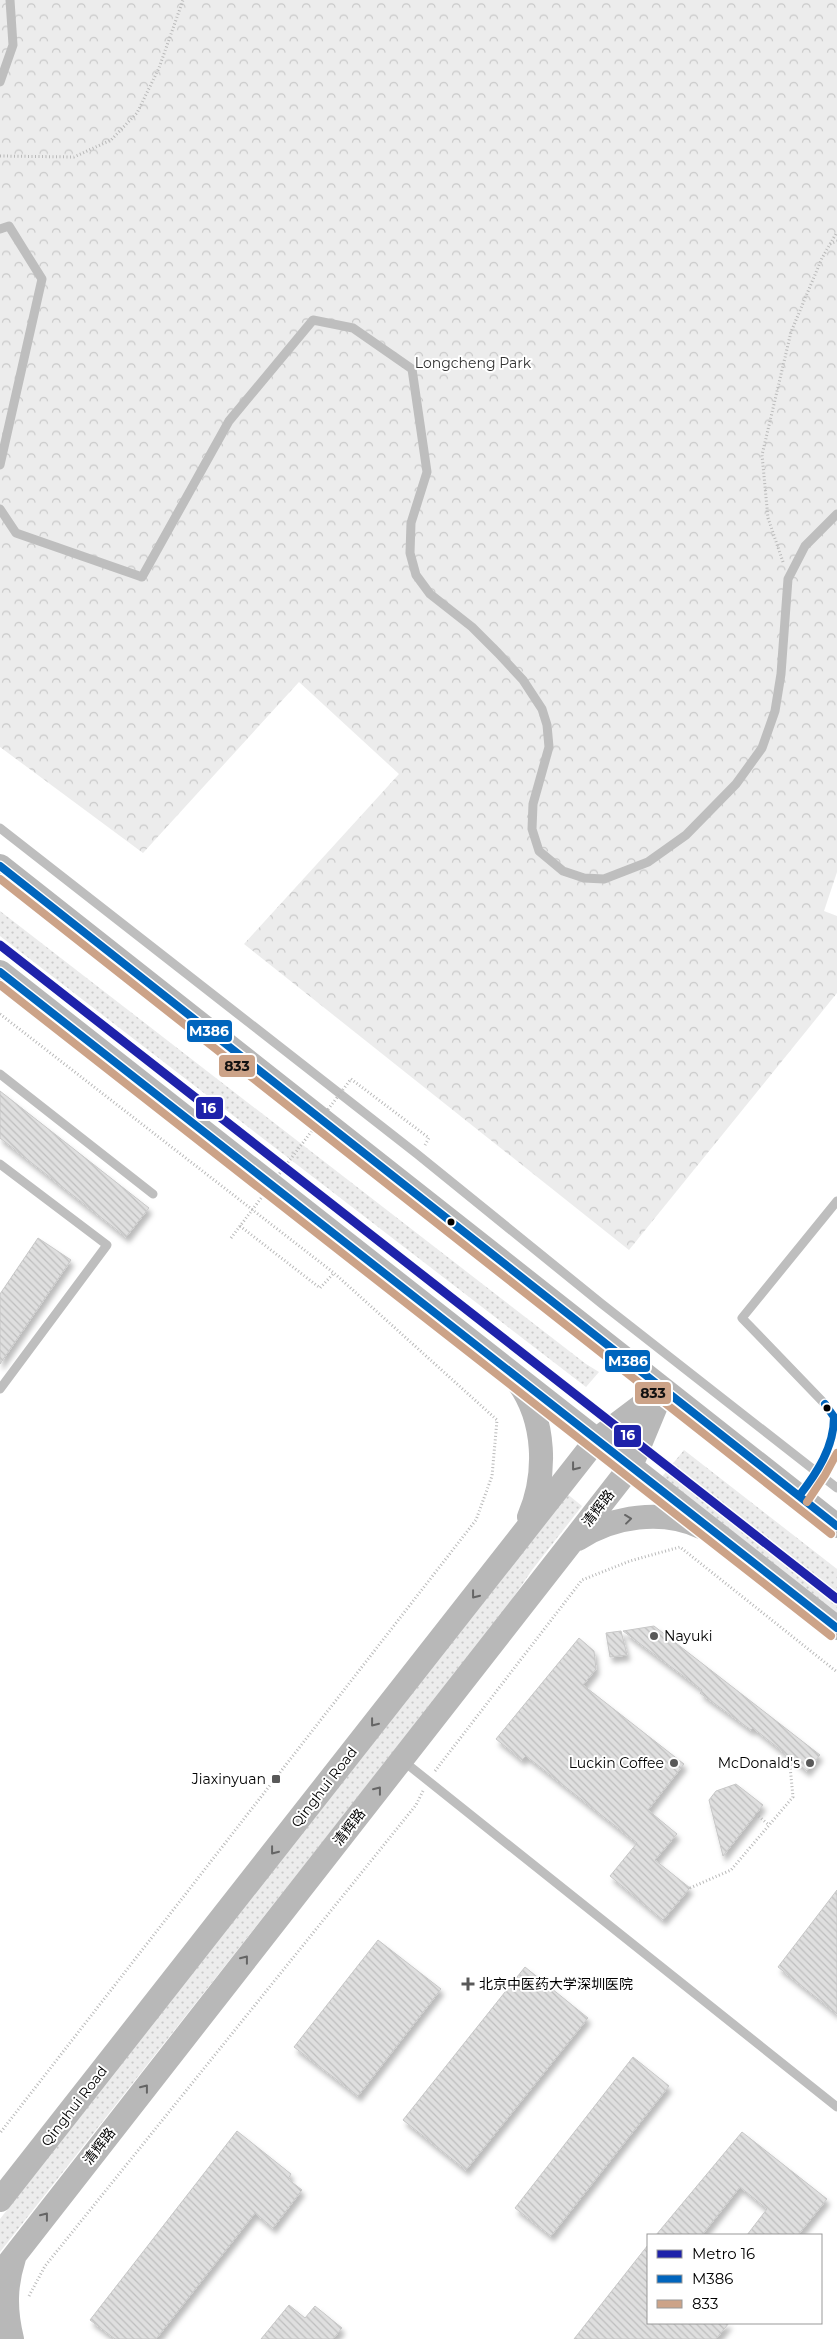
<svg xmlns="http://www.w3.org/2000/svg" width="837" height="2339" font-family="Montserrat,'Noto Sans SC',sans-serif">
	<defs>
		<pattern id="park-crowns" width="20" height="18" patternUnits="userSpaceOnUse" patternTransform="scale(1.25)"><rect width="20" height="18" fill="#ececec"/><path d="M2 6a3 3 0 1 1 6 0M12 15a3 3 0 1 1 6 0" fill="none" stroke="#c9c9c9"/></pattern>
		<pattern id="garden-dots" width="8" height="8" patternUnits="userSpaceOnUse" patternTransform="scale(1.25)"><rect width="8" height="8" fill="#ececec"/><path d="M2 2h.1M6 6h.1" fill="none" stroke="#c9c9c9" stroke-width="1.8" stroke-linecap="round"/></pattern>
		<pattern id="building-back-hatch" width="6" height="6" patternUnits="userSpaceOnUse" patternTransform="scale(1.25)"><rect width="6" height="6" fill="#dfdfdf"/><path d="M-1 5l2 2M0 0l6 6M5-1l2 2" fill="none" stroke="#bebebe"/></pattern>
		<filter id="shadow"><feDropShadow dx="3" dy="5.5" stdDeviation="2.5" flood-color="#0004"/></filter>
	</defs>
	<rect width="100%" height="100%" fill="#fff"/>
	<path fill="url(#park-crowns)" d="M0,0H837V872L824,911L837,916V993L629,1250L244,944L399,774L299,682L143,853L0,747Z"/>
	<path fill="url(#garden-dots)" d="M0,911L586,1364L599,1372L586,1387L0,936Z
		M684,1450L837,1569V1614L661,1478Z
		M566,1493L582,1506L532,1570L504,1611L0,2252V2219Z"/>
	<path fill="url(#building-back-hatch)" stroke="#c7c7c7" filter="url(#shadow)" d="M0,1091L149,1208L126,1237L0,1138Z
		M38,1238L71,1260L0,1364V1294Z
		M654,1626L820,1755L807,1771L753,1728L751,1730L700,1693L702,1690L623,1631Z
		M621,1631L627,1655L610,1657L606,1633Z
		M579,1638L594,1651L596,1669L583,1685L684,1764L648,1810L677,1834L655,1860L690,1888L663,1920L610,1876L637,1843L526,1756L522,1760L496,1739Z
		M736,1784L763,1805L723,1856L709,1800L716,1791Z
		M837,1890V2014L778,1967Z
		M378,1940L441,1989L358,2096L294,2047Z
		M525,1967L588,2018L466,2170L403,2120Z
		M633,2057L669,2086L551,2236L515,2208Z
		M237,2131L291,2174L288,2179L302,2190L273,2228L255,2213L156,2339H115L90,2320Z
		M742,2132L827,2199L798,2235H747L767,2209L740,2187L702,2235H656Z
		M648,2245V2323H729L716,2339H574Z
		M289,2305L305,2318L315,2306L342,2328L333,2339H261Z"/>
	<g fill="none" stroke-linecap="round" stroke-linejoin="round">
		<path stroke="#b9b9b9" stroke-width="3" stroke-dasharray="1 2.5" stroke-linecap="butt" d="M0,156L74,157L111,140L137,113L159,68L183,0
			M830,244L837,241
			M783,562L768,518L762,455L791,332L822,258L837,232
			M0,1014L334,1273L497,1420L492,1476L476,1520L0,2133
			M351,1079L429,1138L425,1145
			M240,1226L320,1288L334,1273
			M435,1771L582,1580L630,1561L680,1547L837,1672
			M756,1814L769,1825
			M690,1888L731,1870L793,1797L789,1756
			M29,2296L45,2266L416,1805L423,1791"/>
		<path stroke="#bebebe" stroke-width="9" d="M0,82L13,45L10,0
			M0,229L9,226L42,279L0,465
			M0,509L16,533L142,577L229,421L313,320L353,328L412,369L427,472L411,523L410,553L416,575L430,594L472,627L498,653L523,680L542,709L547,725L549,747L533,804L532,829L539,851L563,871L584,878L604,879L648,862L686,835L736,784L762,748L775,711L781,674L788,579L805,546L837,514
			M0,828L417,1154L602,1304L837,1488
			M0,1074L153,1194
			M0,1164L107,1245L0,1389
			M800,1495C814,1476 837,1443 834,1417C832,1413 828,1408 825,1404L742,1318L837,1201
			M402,1760L837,2107"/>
		<path stroke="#b8b8b8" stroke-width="24" d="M0,866L837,1526
			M0,972L837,1628
			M518,1382C546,1421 547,1475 529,1517
			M578,1539C613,1516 662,1509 701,1527
			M0,2200L597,1439L662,1390
			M0,2274L631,1466L663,1389
			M12,2339C5,2310 5,2286 14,2258"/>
		<path stroke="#b9b9b9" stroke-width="3" stroke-dasharray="1 2.5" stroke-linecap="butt" d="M231,1238L351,1079"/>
		<defs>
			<path id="bus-1" d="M0,866L837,1526
				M0,972L837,1628
				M799,1496C817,1473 834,1447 834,1417L825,1404"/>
			<path id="bus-2" d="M0,879L831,1534
				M0,985L831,1636
				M807,1502L825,1475L837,1453"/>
		</defs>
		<use href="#bus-1" stroke="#fff" stroke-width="11"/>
		<use href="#bus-2" stroke="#fff" stroke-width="11"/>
		<use href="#bus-1" stroke="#0065bd" stroke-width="8"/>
		<use href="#bus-2" stroke="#cca388" stroke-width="8"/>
		<defs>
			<path id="metro-1" d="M0,945L837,1599"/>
		</defs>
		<use href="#metro-1" stroke="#fff" stroke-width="12"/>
		<use href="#metro-1" stroke="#1e22aa" stroke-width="9"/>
	</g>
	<defs><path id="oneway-chevron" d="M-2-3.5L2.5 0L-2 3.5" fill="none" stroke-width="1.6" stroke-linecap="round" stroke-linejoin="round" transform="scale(1.25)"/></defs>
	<g stroke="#656565">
		<use href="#oneway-chevron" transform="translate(575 1467) rotate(128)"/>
		<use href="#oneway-chevron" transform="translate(628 1519) rotate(-7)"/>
		<use href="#oneway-chevron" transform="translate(475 1595) rotate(128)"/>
		<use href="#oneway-chevron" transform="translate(374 1723) rotate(128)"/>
		<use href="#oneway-chevron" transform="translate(378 1790) rotate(-52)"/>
		<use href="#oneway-chevron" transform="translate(274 1851) rotate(128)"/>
		<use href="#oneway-chevron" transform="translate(245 1959) rotate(-52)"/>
		<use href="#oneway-chevron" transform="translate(145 2088) rotate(-52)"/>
		<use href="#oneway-chevron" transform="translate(45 2216) rotate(-52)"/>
	</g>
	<g fill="#000" stroke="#fff" stroke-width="2">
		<circle cx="451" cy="1222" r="4.5"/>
		<circle cx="827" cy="1408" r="4.5"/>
	</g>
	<g fill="#595959" stroke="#fff" stroke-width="2">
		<circle cx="654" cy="1636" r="5"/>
		<circle cx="674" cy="1763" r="5"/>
		<circle cx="810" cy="1763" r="5"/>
		<rect x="271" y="1774" width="10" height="10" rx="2.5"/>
		<path d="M465.5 1976.5h5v5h5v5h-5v5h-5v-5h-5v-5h5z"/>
	</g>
	<g text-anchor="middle" stroke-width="4" stroke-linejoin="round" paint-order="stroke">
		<g font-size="14" fill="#333" stroke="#fff">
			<text x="473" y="368">Longcheng Park</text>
		</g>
		<g font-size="14" fill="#000" stroke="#fff">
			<text transform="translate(598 1508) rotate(-52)" y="5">清辉路</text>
			<text transform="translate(324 1787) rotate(-52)" y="5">Qinghui Road</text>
			<text transform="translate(349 1827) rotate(-52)" y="5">清辉路</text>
			<text transform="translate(74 2106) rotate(-52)" y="5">Qinghui Road</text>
			<text transform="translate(99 2146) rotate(-52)" y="5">清辉路</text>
		</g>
		<g font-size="14" fill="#000" stroke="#fff" text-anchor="end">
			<text x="664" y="1641" text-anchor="start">Nayuki</text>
			<text x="664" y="1768">Luckin Coffee</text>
			<text x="800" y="1768">McDonald's</text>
			<text x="266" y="1784">Jiaxinyuan</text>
			<text x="479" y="1989" text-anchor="start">北京中医药大学深圳医院</text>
		</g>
	</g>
	<g stroke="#fff" stroke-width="2">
		<rect x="186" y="1019" width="47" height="24" rx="5" fill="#0065bd"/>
		<rect x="218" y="1054" width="38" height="24" rx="5" fill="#cca388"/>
		<rect x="195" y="1096" width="29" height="24" rx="5" fill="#1e22aa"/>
		<rect x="604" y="1349" width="47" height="24" rx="5" fill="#0065bd"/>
		<rect x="634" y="1381" width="38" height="24" rx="5" fill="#cca388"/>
		<rect x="613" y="1424" width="29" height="24" rx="5" fill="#1e22aa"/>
	</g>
	<g font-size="14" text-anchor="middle" font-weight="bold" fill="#fff">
		<text x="209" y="1036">M386</text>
		<text x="209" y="1113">16</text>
		<text x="628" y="1366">M386</text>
		<text x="628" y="1440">16</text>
	</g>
	<g font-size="14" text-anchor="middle" font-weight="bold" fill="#111">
		<text x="237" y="1071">833</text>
		<text x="653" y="1398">833</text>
	</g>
	<rect x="647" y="2234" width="175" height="90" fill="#ffffff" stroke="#999999"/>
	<rect x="657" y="2250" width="25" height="8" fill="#1e22aa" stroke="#999999"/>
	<text x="692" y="2259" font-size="15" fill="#000000">Metro 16</text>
	<rect x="657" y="2275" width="25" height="8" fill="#0065bd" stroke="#999999"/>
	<text x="692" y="2284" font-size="15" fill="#000000">M386</text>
	<rect x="657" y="2300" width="25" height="8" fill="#cca388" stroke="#999999"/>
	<text x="692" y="2309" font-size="15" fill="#000000">833</text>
</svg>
